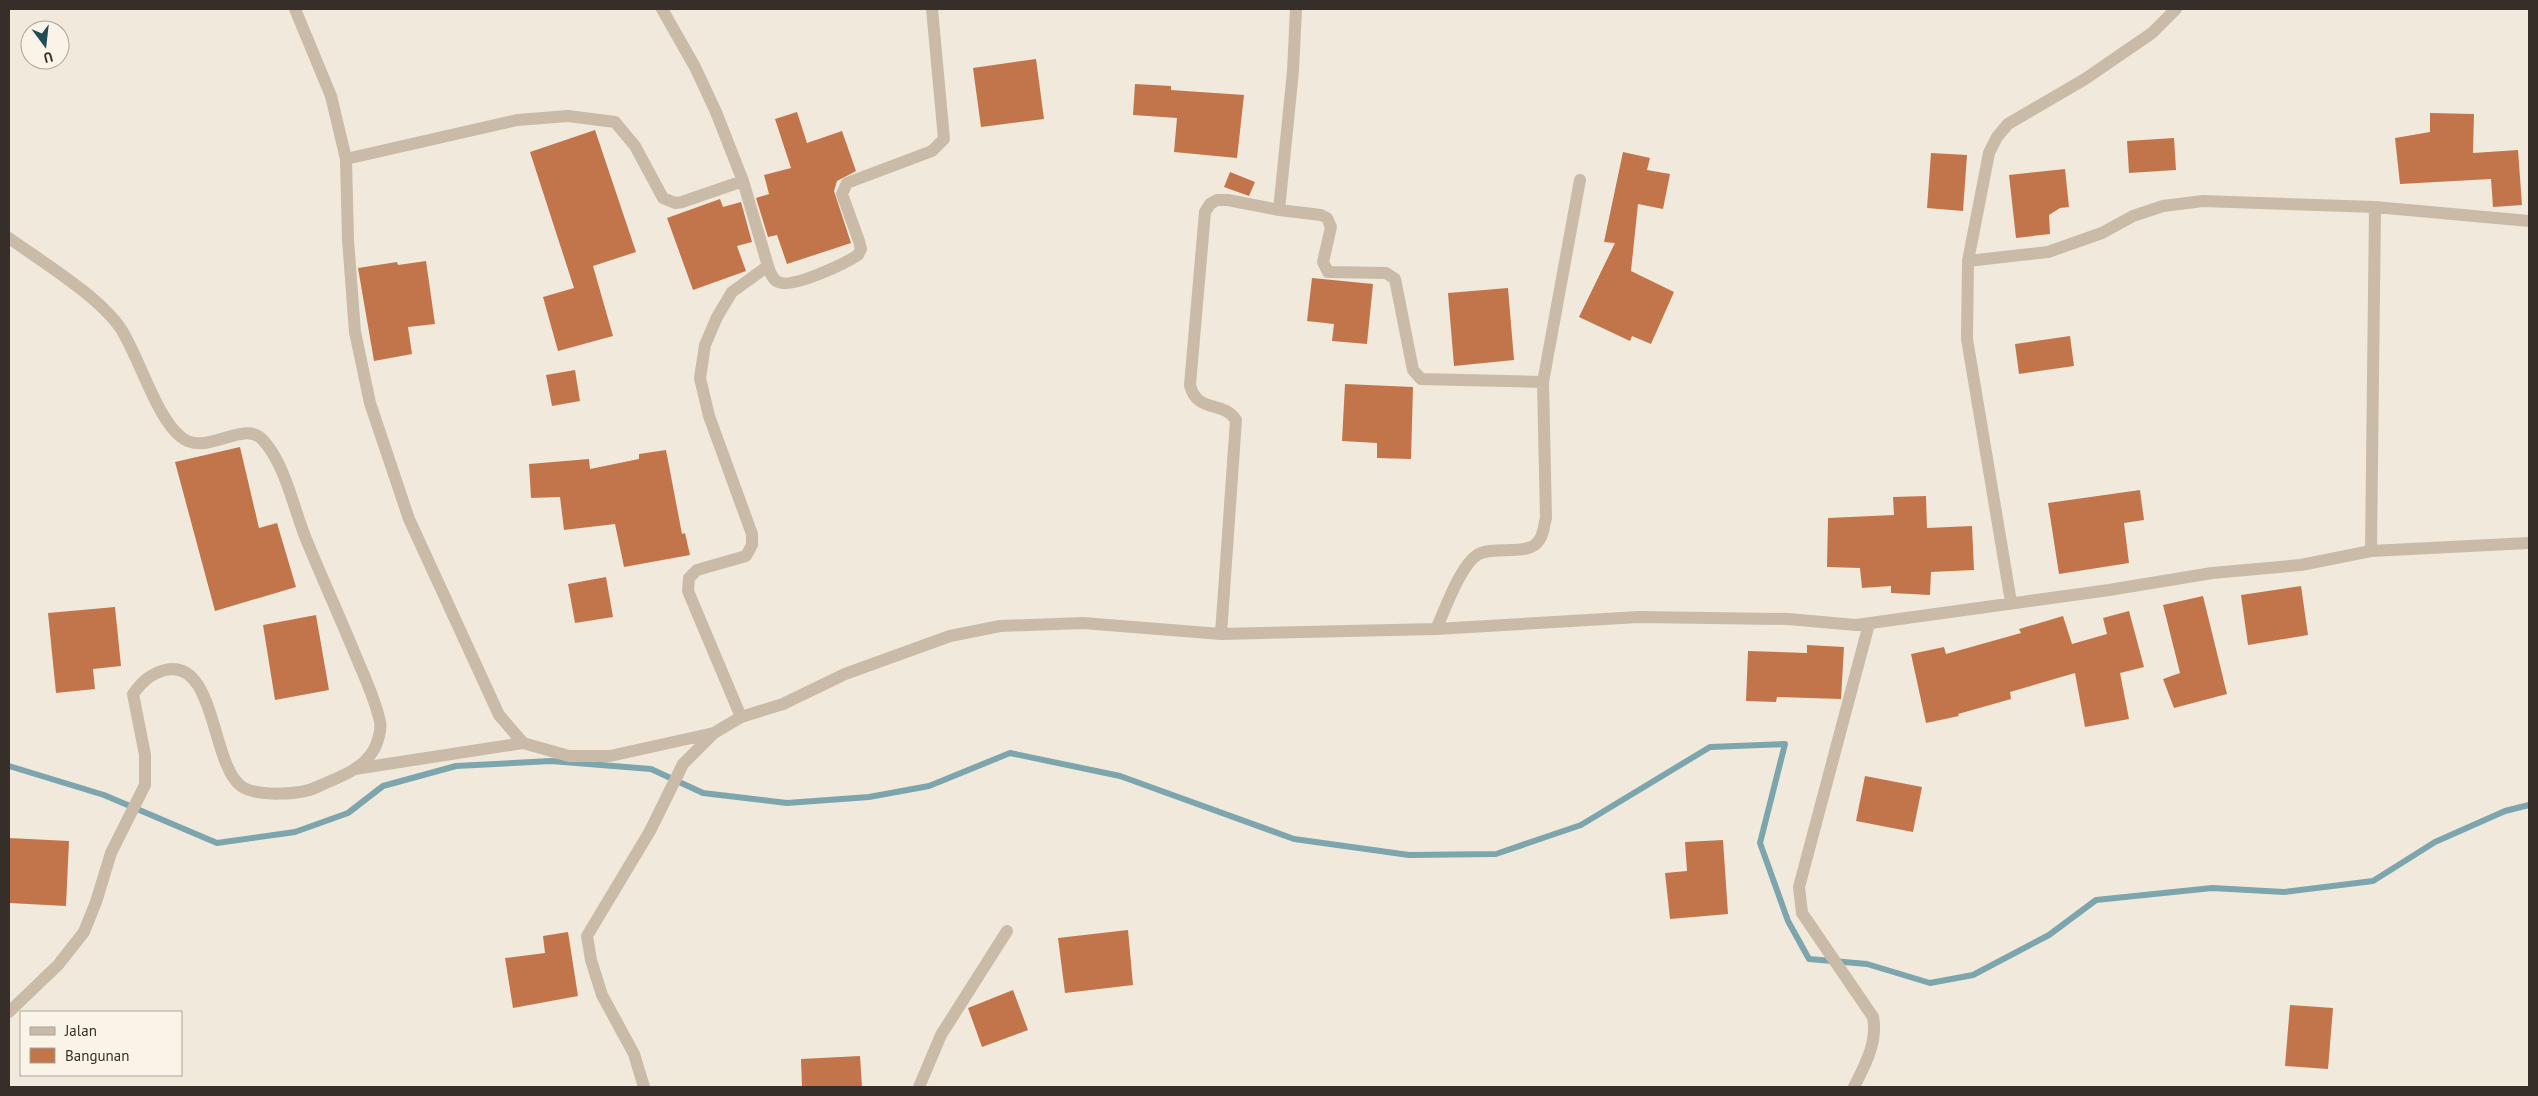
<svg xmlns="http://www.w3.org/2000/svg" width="2538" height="1096" font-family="'PT Sans',sans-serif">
	<rect width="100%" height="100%" fill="#f1eadc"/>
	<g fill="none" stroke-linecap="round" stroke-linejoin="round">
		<path stroke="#7ca5ad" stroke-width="6" d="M9,766L104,795L217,843L295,832L348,813L383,786L456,766L551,761L651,769L703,793L787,803L869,797L929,786L1010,753L1120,776L1294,839L1409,855L1496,854L1581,825L1710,747L1785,744L1760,843L1788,921L1809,959L1867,964L1930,983L1973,975L2049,935L2096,900L2212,888L2284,892L2373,881L2435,842L2505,811L2529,805"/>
	</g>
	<path fill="#c2754a" d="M1036,59L1044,119L981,127L973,68Z
		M1135,84L1171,86V90L1244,95L1237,158L1174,152L1177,118L1133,115Z
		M797,112L807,143L842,131L856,171L837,181L834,191L851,243L787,264L777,235L768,237L756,198L769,194L764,175L791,168L775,119Z
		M2430,113L2474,114L2473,153L2518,150L2522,205L2493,207L2491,179L2400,184L2395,138L2430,132Z
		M595,130L636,252L593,266L613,336L558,351L543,297L574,288L530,152Z
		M2174,138L2176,170L2129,173L2127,141Z
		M1623,152L1650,158L1647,170L1670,174L1663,209L1638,204L1631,271L1674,292L1651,344L1632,336L1630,341L1579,317L1615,243L1604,242Z
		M1931,153L1967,155L1963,211L1927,208Z
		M2065,169L2069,207L2060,208L2049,215L2050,234L2016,238L2009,175Z
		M1230,172L1255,182L1249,196L1224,187Z
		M720,199L723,207L741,202L752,242L737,246L746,271L693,290L667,218Z
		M426,261L435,324L408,327L412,354L374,361L358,268L397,262L398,265Z
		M1312,278L1373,284L1367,344L1332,341L1334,324L1307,321Z
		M1508,288L1514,360L1454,366L1448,293Z
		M2070,336L2074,366L2019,374L2015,344Z
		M575,370L580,401L552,406L546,375Z
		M1345,384L1413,387L1411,459L1377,458V443L1342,441Z
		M240,447L259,528L277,523L296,587L215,611L175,462Z
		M666,450L682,534L685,533L690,555L624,567L615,524L564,530L560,497L531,498L529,464L589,459L590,469L639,459V454Z
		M2140,490L2144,520L2124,523L2129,563L2059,574L2048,503Z
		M1926,496L1927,528L1972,526L1974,570L1931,572L1930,595L1891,593V586L1862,588L1860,568L1827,567L1828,518L1894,515L1893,497Z
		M606,577L613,617L575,623L568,584Z
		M2301,586L2308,635L2248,645L2241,595Z
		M2203,596L2227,694L2174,708L2163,679L2180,673L2163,605Z
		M115,607L121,666L93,669L95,689L56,693L48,613Z
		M2129,611L2144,667L2120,673L2129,719L2085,727L2075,673L2010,692L2011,699L1958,714L1959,716L1926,723L1911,654L1944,647L1946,654L2021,633L2019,629L2063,616L2072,644L2107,634L2103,618Z
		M316,615L329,690L275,700L263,625Z
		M1807,645L1844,647L1841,699L1777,697L1776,702L1746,701L1748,651L1807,653Z
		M1865,776L1922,787L1913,832L1856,821Z
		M9,838L69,841L66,906L9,903Z
		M1723,840L1728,914L1670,919L1665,873L1687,871L1685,842Z
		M1128,930L1133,985L1065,993L1058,938Z
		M568,932L578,996L513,1008L505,958L545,953L543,936Z
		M1013,990L1028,1030L982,1047L968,1008Z
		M2290,1005L2333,1008L2328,1069L2285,1066Z
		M860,1056L862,1087H802L801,1059Z"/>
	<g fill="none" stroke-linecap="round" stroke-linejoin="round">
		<path stroke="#c9bba8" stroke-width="12" d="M295,9L331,96L346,159L348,240L355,332L370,403L409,519L499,715L523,743L569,756H610L714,733L741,717L783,704L845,674L950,636L1000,626L1083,623L1221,634L1436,629L1639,617L1788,619L1856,625L2109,590L2212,573L2301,565L2371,551L2529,543
			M662,9L695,67L716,112L743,181L768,266L732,292L717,317L705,345L700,378L709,416L752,534V545L746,556L697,570L689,578L688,591L741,717
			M346,159L517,120L568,116L615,122L635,146L663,198L675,203L682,202L743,181
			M1279,210L1293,71L1296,9
			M9,238C42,262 99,296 121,329C140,359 156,417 181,437C206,458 244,418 263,440C286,466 293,507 306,539C322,578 339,615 355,654C364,676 375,698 380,722C382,729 377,745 373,751C361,771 336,778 317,787C301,795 256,797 241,786C211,764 216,658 165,670C150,674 142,682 133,694L145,755V785L111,853L96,902L84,932L58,965L9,1012
			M1968,261L2048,252L2102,233L2133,216L2163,206L2203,201L2375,207L2529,221
			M768,266C770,272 772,279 778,282C792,289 844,264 858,255L861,249L859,241L842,194L847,183L932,151L944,139L932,9
			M2371,551L2375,207
			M2011,602L1967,339L1968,261L1989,153L1997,137L2008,124L2085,79L2152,33L2176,9
			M1436,629C1445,610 1460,566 1477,555C1495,544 1532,559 1541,537C1544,531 1544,524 1546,518L1543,382L1580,180
			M1221,634L1236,420C1223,400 1197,414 1190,385L1205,212L1210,204L1217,200H1228L1279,210L1321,215L1327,218L1331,227L1323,262L1328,272L1386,273L1395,279L1413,370L1421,379L1543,382
			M355,769L523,743
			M644,1087L634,1054L602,995L591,960L587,936L650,831L683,764L714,733
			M919,1087L941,1035L1007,931
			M1854,1087C1865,1065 1878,1042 1873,1017L1802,913L1799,887L1869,624"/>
	</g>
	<rect width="2538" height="1096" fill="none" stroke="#362e28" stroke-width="20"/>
	<rect x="20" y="1011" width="162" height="65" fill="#f9f3e8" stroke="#aba49b"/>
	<rect x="30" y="1027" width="25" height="8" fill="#c9bba8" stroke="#aba49b"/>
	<text x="65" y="1036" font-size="15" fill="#362e28">Jalan</text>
	<rect x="30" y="1048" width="25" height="15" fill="#c2754a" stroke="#aba49b"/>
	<text x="65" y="1061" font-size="15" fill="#362e28">Bangunan</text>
	<g transform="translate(45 45) rotate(165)"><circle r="24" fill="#f9f3e8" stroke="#aba49b"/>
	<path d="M0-4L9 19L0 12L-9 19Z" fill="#1f4c56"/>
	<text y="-8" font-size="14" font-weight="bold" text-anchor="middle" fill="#362e28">U</text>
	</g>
</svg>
